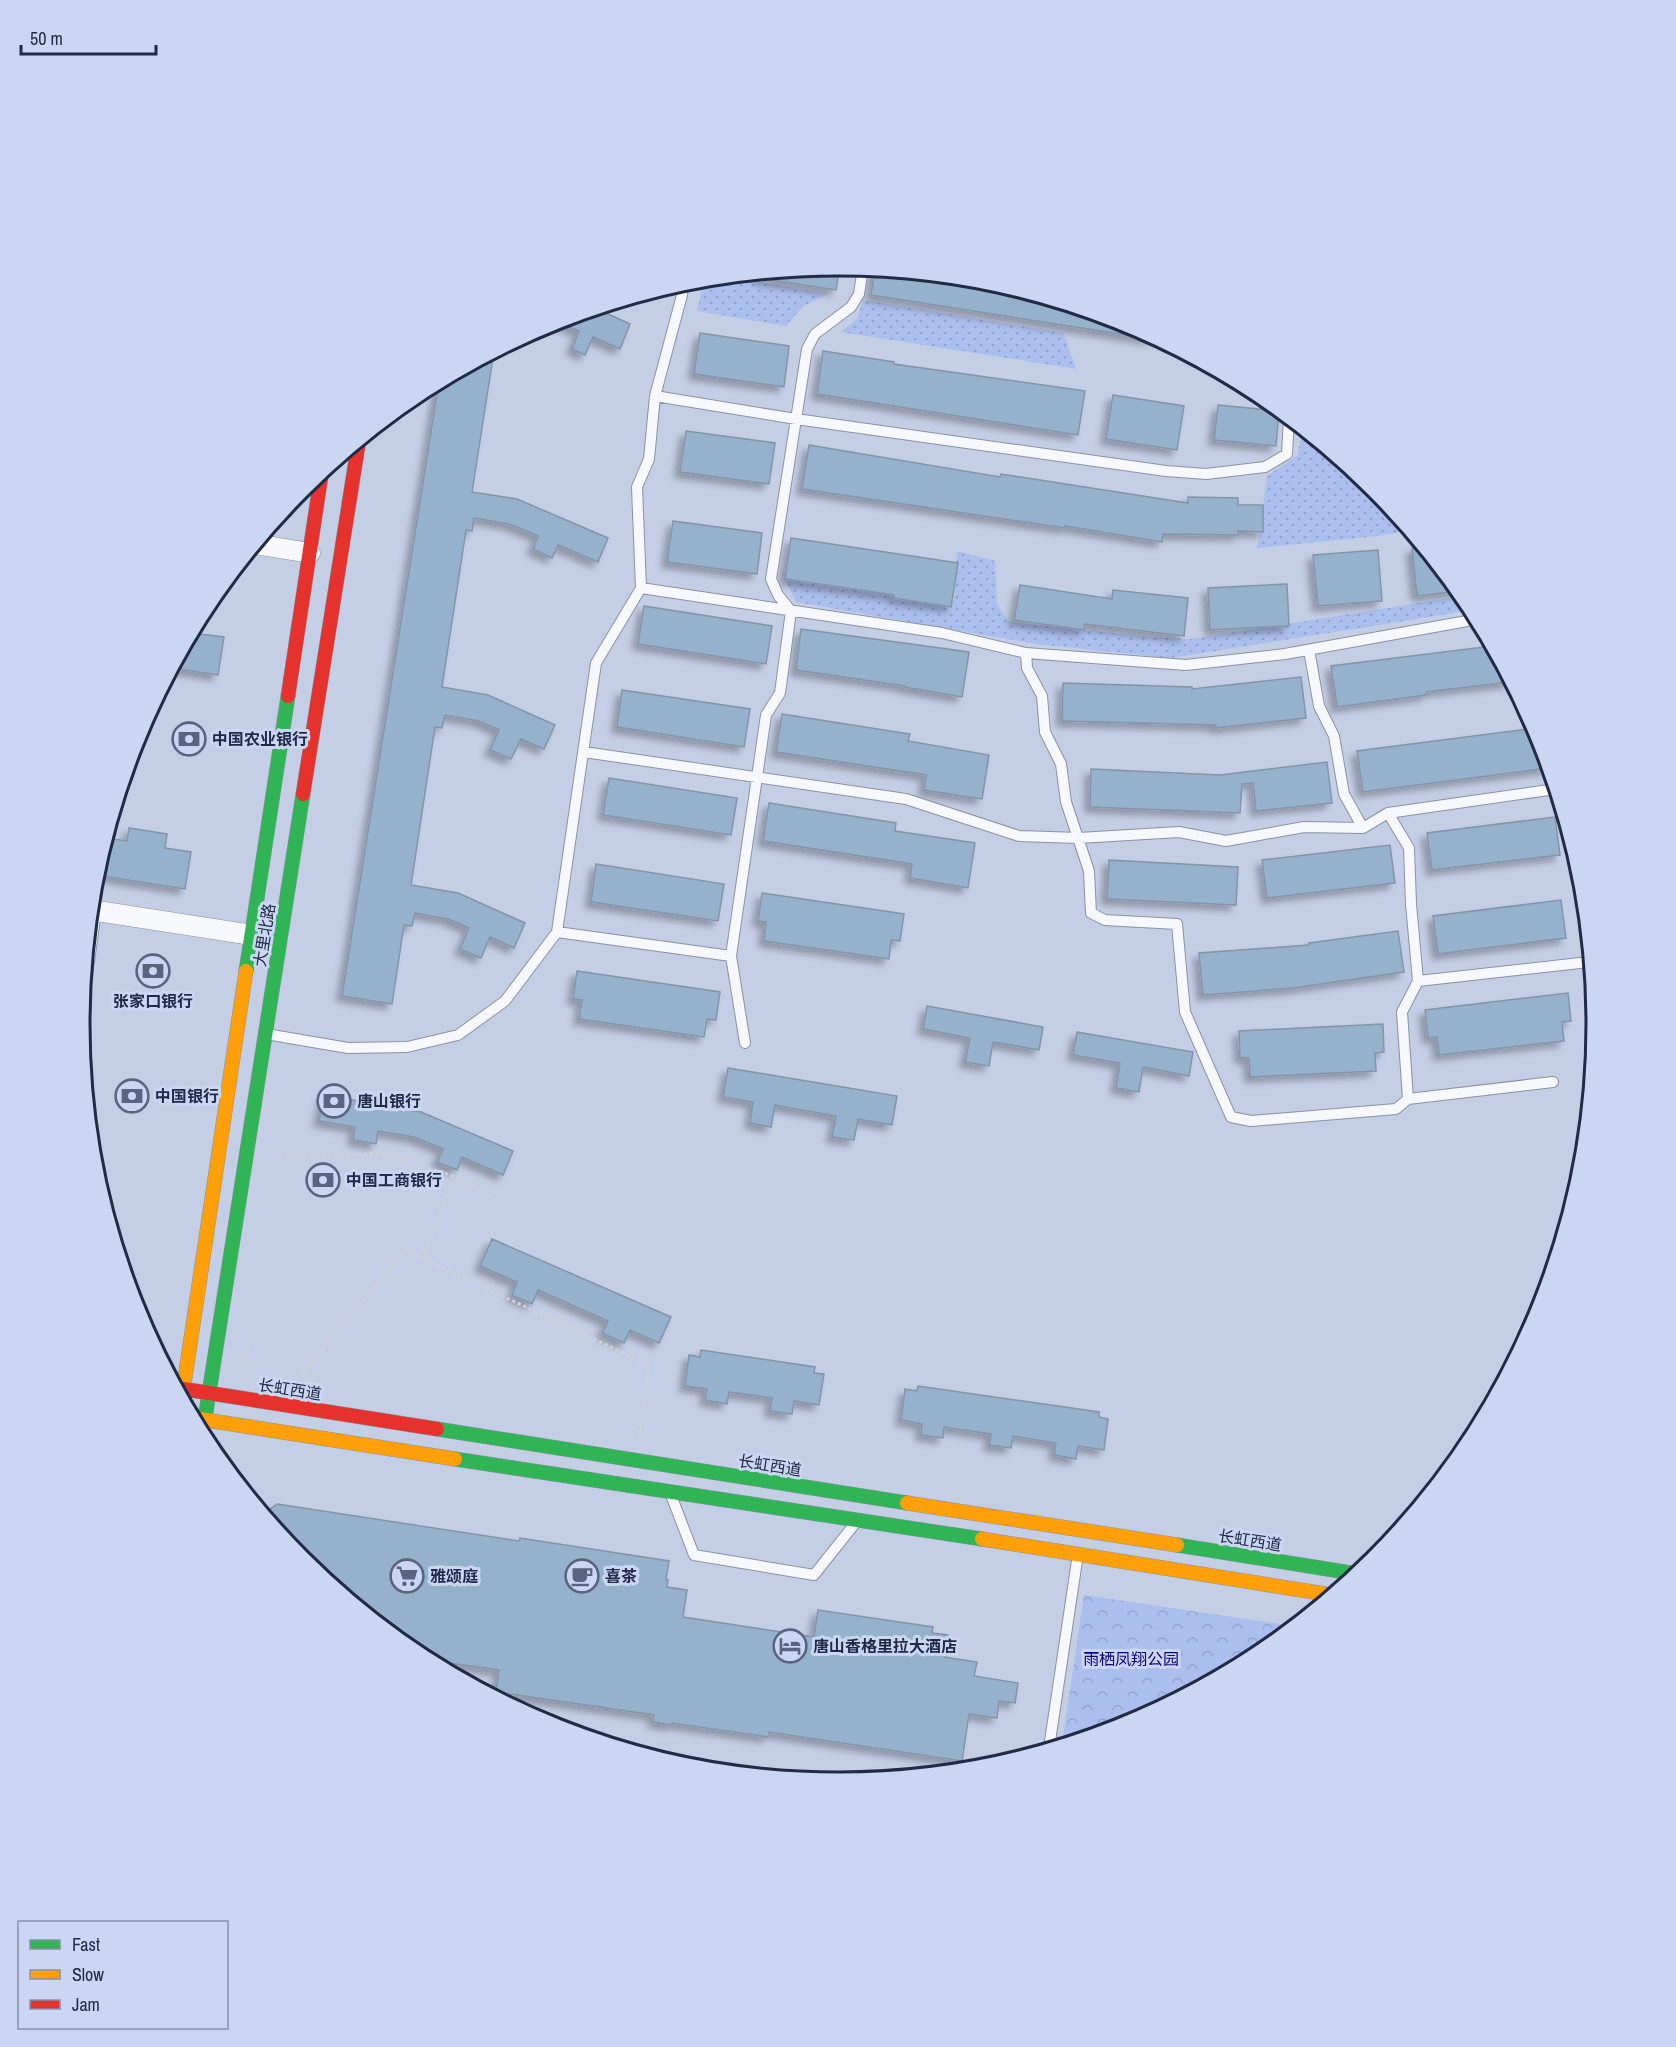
<svg xmlns="http://www.w3.org/2000/svg" width="1676" height="2047" font-family="'Archivo Narrow','Noto Sans SC',sans-serif">
	<defs>
		<pattern id="park-crowns" width="20" height="18" patternUnits="userSpaceOnUse" patternTransform="scale(1.5)"><rect width="20" height="18" fill="#abbfee"/><path d="M2 6a3 3 0 1 1 6 0M12 15a3 3 0 1 1 6 0" fill="none" stroke="#93a4cd"/></pattern>
		<pattern id="garden-dots" width="8" height="8" patternUnits="userSpaceOnUse" patternTransform="scale(1.5)"><rect width="8" height="8" fill="#abbfee"/><path d="M2 2h.1M6 6h.1" fill="none" stroke="#93a4cd" stroke-width="1.8" stroke-linecap="round"/></pattern>
		<filter id="shadow"><feDropShadow dx="-5.5" dy="5.5" stdDeviation="3" flood-color="#0004"/></filter>
	</defs>
	<rect width="100%" height="100%" fill="#c4cee5"/>
	<path fill="url(#park-crowns)" d="M1084,1595L1294,1626L1259,1654L1128,1724L1062,1744Z"/>
	<path fill="url(#garden-dots)" d="M726,276L827,294L802,307L786,326L697,311L701,293L699,279Z
		M863,300L1063,333L1076,369L841,332L857,319Z
		M1302,428L1375,487L1410,530L1378,536L1257,548L1267,476L1298,455Z
		M957,551L995,561L997,604L1009,622L1152,637L1191,639L1464,596L1473,610L1171,658L1036,644L796,602L782,572L954,600Z"/>
	<path fill="#96b1cc" stroke="#8494a8" stroke-width="1.5" filter="url(#shadow)" d="M840,265L836,290L759,278V273Z
		M875,269L986,280L1129,323L1152,336V339L871,295Z
		M595,308L630,324L620,349L593,337L585,355L572,349L579,331L555,321Z
		M700,333L789,346L784,387L694,374Z
		M494,351L472,492L517,499L608,538L598,562L558,545L552,558L533,549L538,536L509,524L474,518L472,531L466,530L442,687L488,695L555,725L544,749L521,739L511,759L490,750L499,730L479,721L445,715L442,728L435,727L411,885L458,893L525,923L514,948L490,937L481,958L460,949L469,928L448,919L415,913L412,926L404,925L392,1004L342,996L439,381Z
		M823,351L894,362V364L1085,391L1078,435L817,394Z
		M1113,395L1184,406L1177,450L1106,439Z
		M1218,405L1279,411L1276,446L1214,440Z
		M686,431L775,443L769,484L680,472Z
		M809,445L1000,477L1001,474L1188,503V497L1238,498V505H1263V532L1238,531V535L1163,534L1162,542L1065,526V528L802,489Z
		M673,521L762,533L757,574L667,562Z
		M791,538L958,563L951,607L894,598V595L785,579Z
		M1423,546L1460,591L1417,596L1412,548Z
		M1378,550L1382,601L1318,606L1313,555Z
		M1287,584L1289,626L1210,630L1208,588Z
		M1020,585L1112,599L1113,590L1188,598L1184,636L1085,624L1084,630L1014,620Z
		M644,606L772,626L766,664L638,644Z
		M801,629L969,652L962,697L904,687L905,686L796,670Z
		M191,633L224,637L218,675L172,668Z
		M1492,646L1511,682L1426,692V695L1337,707L1331,666Z
		M1301,677L1306,718L1216,728V725L1062,721L1063,683L1192,687V689Z
		M622,690L750,709L744,747L617,727Z
		M782,714L910,734L908,741L989,755L982,799L924,790L926,775L776,752Z
		M1536,728L1549,768L1363,792L1357,751Z
		M1327,762L1332,803L1256,811L1253,783L1242,784L1240,813L1090,807L1091,769L1220,775Z
		M609,778L737,798L731,835L603,815Z
		M769,803L896,823L895,831L975,843L968,888L910,878L912,864L763,841Z
		M1555,817L1560,855L1432,870L1427,833Z
		M129,828L167,834L165,848L191,852L185,889L96,875L106,838L127,841Z
		M1390,845L1395,883L1267,898L1262,860Z
		M1109,860L1238,867L1236,905L1107,899Z
		M596,864L724,884L718,921L591,902Z
		M762,893L904,914L900,941L891,940L889,959L764,941L766,922L758,921Z
		M1561,900L1566,938L1438,954L1433,916Z
		M1398,931L1404,972L1293,988L1203,995L1199,953L1309,945V943Z
		M577,971L720,992L716,1020L707,1019L704,1037L579,1019L582,1000L573,999Z
		M1568,993L1571,1021L1562,1022L1564,1041L1439,1055L1437,1037L1428,1038L1425,1010Z
		M927,1006L1043,1027L1039,1050L993,1042L989,1066L965,1062L970,1038L923,1029Z
		M1383,1024L1384,1052L1375,1053L1376,1071L1250,1077L1249,1058H1240L1239,1031Z
		M1077,1032L1193,1052L1189,1076L1143,1067L1139,1092L1116,1088L1120,1063L1073,1055Z
		M728,1068L897,1096L892,1125L858,1119L854,1140L832,1137L836,1116L775,1105L771,1127L750,1123L753,1102L723,1097Z
		M324,1095L421,1112L513,1151L503,1175L462,1157L457,1170L437,1162L443,1149L414,1137L378,1131L376,1144L353,1140L355,1127L319,1121Z
		M492,1239L671,1317L659,1343L630,1330L624,1343L602,1333L608,1321L538,1290L532,1304L512,1295L517,1282L480,1266Z
		M701,1350L815,1367L814,1373L824,1374L819,1405L794,1401L792,1414L770,1411L772,1398L729,1392L727,1404L705,1400L707,1389L685,1386L689,1355L700,1357Z
		M918,1386L1099,1412V1417L1108,1419L1104,1450L1078,1446L1076,1459L1054,1455L1056,1443L1013,1436L1011,1448L989,1445L991,1434L944,1427L943,1438L921,1435L922,1424L901,1420L905,1389L917,1391Z
		M277,1504L519,1541L520,1538L669,1561L666,1579L668,1580L667,1587L687,1590L683,1617L814,1637L818,1610L933,1627L932,1633L948,1635L944,1657L977,1662L974,1676L1018,1683L1015,1703L999,1701L997,1718L969,1714L962,1761L769,1732L768,1737L672,1723V1725L653,1722L654,1715L496,1692L499,1670L427,1660L416,1654L301,1560L264,1514Z"/>
	<g fill="none" stroke-linecap="round" stroke-linejoin="round">
		<defs>
			<path id="lane" d="M655,396L796,419L1166,471L1206,474L1265,467L1287,454L1289,417
				M641,588L942,633L1026,653L1186,665L1285,654L1478,619
				M1309,650L1319,706L1334,736L1344,794L1363,828
				M1026,653L1027,668L1042,696L1045,732L1061,764L1066,802L1089,871L1091,913L1105,920L1177,924L1185,1012L1231,1117L1251,1121L1396,1109L1408,1099L1553,1082
				M584,752L906,799L1019,836L1079,838L1179,832L1226,841L1304,827L1363,828L1388,813L1556,789
				M1388,813L1409,848L1411,904L1418,981L1402,1012L1408,1099
				M557,932L731,956
				M1590,954L1596,1029
				M1418,981L1589,962
				M80,1026L96,911
				M266,1034L348,1048L407,1047L458,1035L505,1001L557,932L596,663L641,588L637,487L649,459L655,396L682,295L683,282
				M745,1043L731,956L766,715L780,693L791,611L778,595L771,579L807,349L815,334L851,307L859,294L863,267
				M671,1495L694,1555L814,1575L857,1521
				M1049,1748L1078,1554"/>
			<path id="street" d="M255,544L310,553
				M91,910L252,935"/>
			<path id="fast" d="M246,971L288,696
				M206,1412L303,794
				M437,1429L907,1503
				M455,1459L982,1539
				M1177,1545L1358,1574"/>
			<path id="slow" d="M182,1398L246,971
				M193,1418L455,1459
				M907,1503L1177,1545
				M982,1539L1332,1595"/>
			<path id="jam" d="M288,696L322,470
				M303,794L359,440
				M177,1388L437,1429"/>
		</defs>
		<use href="#lane" stroke="#8992a8" stroke-width="12"/>
		<use href="#street" stroke="#8992a8" stroke-width="21"/>
		<use href="#fast" stroke="#8992a8" stroke-width="15"/>
		<use href="#slow" stroke="#8992a8" stroke-width="15"/>
		<use href="#jam" stroke="#8992a8" stroke-width="15"/>
		<path stroke="#ced2d9" stroke-width="3" stroke-dasharray="3 3" stroke-linecap="butt" d="M280,1155L384,1154L454,1176L492,1197
			M423,1259L454,1176
			M157,1332L160,1348
			M157,1351L160,1348L167,1349
			M236,1358L243,1359L248,1375
			M243,1359L248,1345
			M292,1384L405,1250L649,1365L639,1437
			M216,1455L223,1456
			M223,1456L233,1447
			M223,1456L232,1471"/>
		<use href="#lane" stroke="#f6f8fb" stroke-width="10"/>
		<use href="#street" stroke="#f6f8fb" stroke-width="20"/>
		<use href="#fast" stroke="#30b455" stroke-width="14"/>
		<use href="#slow" stroke="#ff9f0a" stroke-width="14"/>
		<use href="#jam" stroke="#e5322d" stroke-width="14"/>
	</g>
	<defs>
		<symbol id="bank-ring" viewBox="-11 -11 22 22"><circle r="9.5" fill="#cad6f2" stroke="#5a647e" stroke-width="1.5"/><path d="M-6-4H6V4H-6ZM0-2.3a2.3 2.3 0 1 0 0 4.6a2.3 2.3 0 1 0 0-4.6Z" fill="#5a647e"/></symbol>
		<symbol id="supermarket-ring" viewBox="-11 -11 22 22"><circle r="9.5" fill="#cad6f2" stroke="#5a647e" stroke-width="1.5"/><path d="M-6-5.5h2.5l.6 2H6L4.5 2H-2.5L-4.4-4H-6ZM-1.5 3.2a1.3 1.3 0 1 0 .1 0ZM3 3.2a1.3 1.3 0 1 0 .1 0Z" fill="#5a647e"/></symbol>
		<symbol id="cafe-ring" viewBox="-11 -11 22 22"><circle r="9.5" fill="#cad6f2" stroke="#5a647e" stroke-width="1.5"/><path d="M-5.5-4.5H6V0H3Q3 3.5 0 3.5H-2.5Q-5.5 3.5-5.5 0ZM3-3.2v2h1.7v-2ZM-6 4.5H4V6H-6Z" fill="#5a647e"/></symbol>
		<symbol id="hotel-ring" viewBox="-11 -11 22 22"><circle r="9.5" fill="#cad6f2" stroke="#5a647e" stroke-width="1.5"/><path d="M-6-4.5h1.5V1H6V5H4.5V3h-9V5H-6ZM-4 0a1.8 1.8 0 1 1 3.6 0ZM.5 0V-2.5h3Q6-2.5 6 0Z" fill="#5a647e"/></symbol>
	</defs>
	<g fill-rule="evenodd">
		<use href="#bank-ring" x="170" y="720" width="38" height="38"/>
		<use href="#bank-ring" x="134" y="952" width="38" height="38"/>
		<use href="#bank-ring" x="113" y="1077" width="38" height="38"/>
		<use href="#bank-ring" x="315" y="1082" width="38" height="38"/>
		<use href="#bank-ring" x="304" y="1161" width="38" height="38"/>
		<use href="#supermarket-ring" x="388" y="1557" width="38" height="38"/>
		<use href="#cafe-ring" x="563" y="1557" width="38" height="38"/>
		<use href="#hotel-ring" x="771" y="1627" width="38" height="38"/>
	</g>
	<g text-anchor="middle" stroke-width="6" stroke-linejoin="round" paint-order="stroke">
		<g font-size="16" font-weight="bold" fill="#212b46" stroke="#cad6f2" text-anchor="start">
			<text x="212" y="745">中国农业银行</text>
			<text x="153" y="1007" text-anchor="middle">张家口银行</text>
			<text x="155" y="1102">中国银行</text>
			<text x="357" y="1107">唐山银行</text>
			<text x="346" y="1186">中国工商银行</text>
			<text x="430" y="1582">雅颂庭</text>
			<text x="605" y="1582">喜茶</text>
			<text x="813" y="1652">唐山香格里拉大酒店</text>
		</g>
		<g font-size="16" fill="#212b46" stroke="#cad6f2">
			<text transform="translate(264 935) rotate(-81)" y="6">大里北路</text>
			<text transform="translate(290 1389) rotate(9)" y="6">长虹西道</text>
			<text transform="translate(770 1465) rotate(9)" y="6">长虹西道</text>
			<text transform="translate(1250 1540) rotate(9)" y="6">长虹西道</text>
		</g>
		<g font-size="16" fill="#0d0088" stroke="#cad6f2">
			<text x="1131" y="1665">雨栖凤翔公园</text>
		</g>
	</g>
	<path d="M0 0H1676V2047H0ZM90 1024a748 748 0 1 1 1496 0a748 748 0 1 1-1496 0Z" fill="#cad6f2" fill-rule="evenodd"/>
	<path fill="none" stroke="#212b46" stroke-width="3" d="M90 1024a748 748 0 1 1 1496 0a748 748 0 1 1-1496 0Z"/>
	<rect x="18" y="1921" width="210" height="108" fill="#cad6f2" stroke="#8692ad" stroke-width="1.5"/>
	<rect x="30" y="1940" width="30" height="9" fill="#30b455" stroke="#8692ad" stroke-width="1.5"/>
	<text x="72" y="1951" font-size="18" fill="#212b46">Fast</text>
	<rect x="30" y="1970" width="30" height="9" fill="#ff9f0a" stroke="#8692ad" stroke-width="1.5"/>
	<text x="72" y="1981" font-size="18" fill="#212b46">Slow</text>
	<rect x="30" y="2000" width="30" height="9" fill="#e5322d" stroke="#8692ad" stroke-width="1.5"/>
	<text x="72" y="2011" font-size="18" fill="#212b46">Jam</text>
	<path d="M21 45v9h135v-9" fill="none" stroke="#212b46" stroke-width="3"/>
	<text x="30" y="45" font-size="18" fill="#212b46" stroke="#cad6f2" stroke-width="4.5" paint-order="stroke">50 m</text>
</svg>
